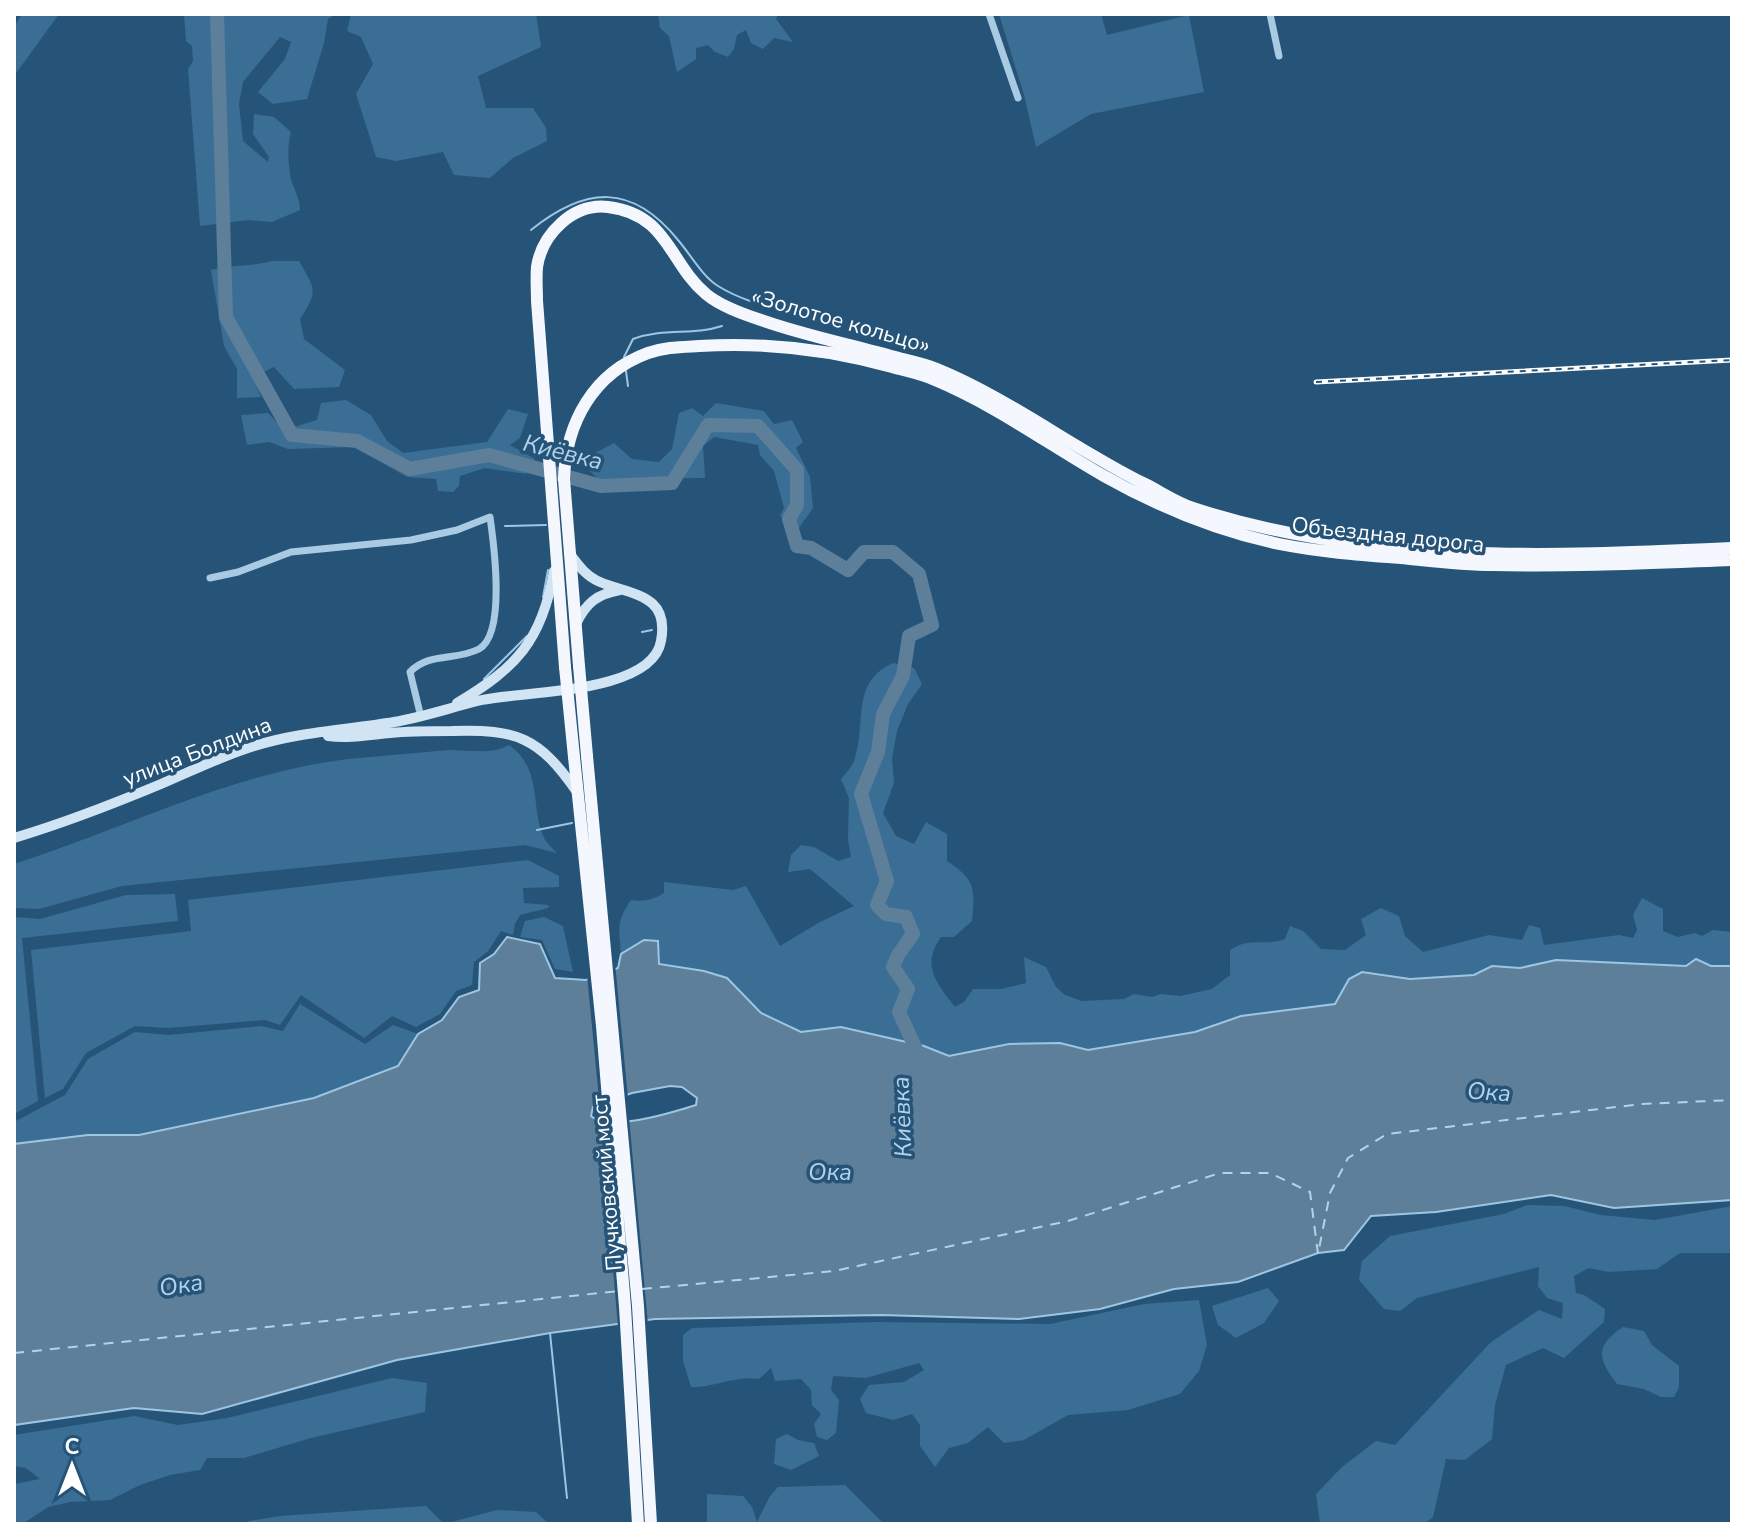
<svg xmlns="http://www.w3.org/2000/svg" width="1746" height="1538" font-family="'Nunito Sans',sans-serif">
	<rect width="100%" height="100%" fill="#265478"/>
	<path fill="#3a6e95" d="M22,14H59L14,76V27Z
		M184,14H336L328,19L324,43L307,99L273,104L258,92L285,59L291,42L280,37L243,82L239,104L243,141L268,162L269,157L253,134L254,114L274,117L291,132C287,147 288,163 291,179C294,190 300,198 300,210L272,222L248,220L200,226L188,69L193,61L192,46L186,41Z
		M351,14H536L541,47L478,76L486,108H533L546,128L547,141L513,158L490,178L454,175L443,152L396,161L376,157L356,94L373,64L361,37L347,31Z
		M658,14H778L776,19L793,42L774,38L763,49L751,43L746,30L737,35L734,49L728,57L715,52L708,45L696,48V59L677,72L669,36L660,28Z
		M999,14H1101L1107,35L1189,15L1204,92L1091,114L1036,147L1024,95Z
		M272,261H299C315,289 319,291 300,319L304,339L345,370L339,387L294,389L274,367L253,377L261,397L237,398V369L224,346L211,270C232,264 251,267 272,261Z
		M346,400L371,415L387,441L403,453L487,442L508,409L528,414L520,438L510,445L535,459L526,474L485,468L460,476L459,486L453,492L438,491L436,479L407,477L354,447L288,449L269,442L247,445L241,415L268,413L284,430L317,420L321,403Z
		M716,403L764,411L774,424L792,420L803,442L796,448L810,477L813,508L798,529L780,516L784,508L774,471L760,455L758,445L714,437L703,446L705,478L598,479L580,461L614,443L632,459L659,462L672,449L679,413L692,408L703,416Z
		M893,663L914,668L922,684L908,704L897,731L892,759L894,783L883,813L896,836L914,844L926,822L947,834V861C976,880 975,889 972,921L954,937H941C921,966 936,982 955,1007L964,1002L973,989H1001L1026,983L1024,957L1046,967L1056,987L1065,995L1082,1001L1124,999L1134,994L1152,997L1161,994L1180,996L1212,989L1230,975V950C1252,936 1261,947 1285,939L1290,926L1303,931L1321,949L1345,950L1366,935L1361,919L1381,908L1399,916L1405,936L1423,952L1489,935L1522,940L1529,925L1540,928L1544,945L1619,935L1633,938L1637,930L1633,915L1642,898L1663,909V931L1678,937L1695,933L1702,936L1713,930L1732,932V966H1711L1696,959L1686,966L1556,960L1520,968L1492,966L1474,975L1410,979L1377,973L1349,979L1335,1004L1241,1016L1195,1032L1088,1050L1060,1043L1009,1044L949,1056L924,1046L841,1027L801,1032L761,1013L727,978L704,971L659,964L658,941L644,940L621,954C619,929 616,921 631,900C643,902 653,900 664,893V882L733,890L746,886L780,946L820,922L854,906L810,869L788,872L791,855L801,845L814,847L838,861L851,857L848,840L849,798L841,779C846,773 853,766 855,758C867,721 850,683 893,663Z
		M509,745C543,769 530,807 544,838C547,843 553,849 557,853L525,845L122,886L39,909L14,908V864C132,826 244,766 370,757C397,755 423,752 449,750C470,750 491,755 509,745Z
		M528,860L559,876V887L523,888L524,903L549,905L548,908L520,915L515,924L513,935L501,931L488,951L474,962L472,985L456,991L440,1014L416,1027L392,1016L364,1038L301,995L280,1025L265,1020L168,1028L135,1026L86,1053L63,1089L45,1098L31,950L191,931L188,900Z
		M175,894L178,921L22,938L38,1101L14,1114V917L40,919L126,895Z
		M544,917L563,926L573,972L555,969L542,940L520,937L525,921Z
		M300,1004L365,1044L393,1025L418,1034L398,1066L314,1098L139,1135H88L14,1144V1122L65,1095L88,1059L135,1032L169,1035L261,1026L283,1031Z
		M1527,1205L1564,1206L1601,1215L1655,1220L1732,1206V1253H1680L1657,1269L1609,1272L1589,1268L1574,1276L1576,1293L1584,1295L1605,1309L1604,1322L1564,1358L1543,1348L1506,1365L1495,1405L1492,1439L1465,1460L1446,1459L1433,1517L1425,1524H1320L1316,1494L1342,1467L1376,1441L1395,1445L1491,1342L1539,1310L1562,1319L1563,1303L1547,1298L1538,1286L1539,1267L1417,1298L1400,1311L1384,1309L1359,1280L1362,1261L1390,1236L1504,1214Z
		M1268,1288L1279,1301L1264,1323L1236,1338L1218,1325L1212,1306Z
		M1199,1300L1207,1345L1199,1371L1180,1394L1128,1410L1068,1415L1024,1440L1004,1443L988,1427L968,1443L949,1448L935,1467L920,1446V1425L912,1414L893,1420L866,1413L860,1399L869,1385L904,1382L924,1370L919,1363L866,1378L833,1376L831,1390L839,1400L836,1433L827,1440L817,1437L814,1424L821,1414L812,1405L811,1390L801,1379L775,1381L771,1368L759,1379C735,1375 714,1388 691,1387L683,1361V1335L692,1328L875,1322L1050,1324L1144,1304Z
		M1623,1327L1644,1331L1652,1345L1679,1366V1387L1674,1397H1661L1644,1389L1617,1384C1598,1359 1594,1346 1623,1327Z
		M392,1378L427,1383L425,1412L311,1438L244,1458H207L200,1470L170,1475L140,1485L110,1500L70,1502L48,1507L24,1523L14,1524V1484L40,1479L26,1468L14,1466V1435L134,1416L178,1425L227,1418Z
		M787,1434L798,1440L814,1443L819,1456L791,1470L774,1464L776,1439Z
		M845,1485L884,1524H707V1494L743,1496L752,1507L757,1522L770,1496L778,1487Z
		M426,1506L444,1524L497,1510L536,1512L549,1524H246L249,1521L280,1516Z"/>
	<path fill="#5d7f99" stroke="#9dc6e3" stroke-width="2" fill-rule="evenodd" d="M507,937L540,944L555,978L586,980L618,968L621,954L644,940L658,941L659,964L704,971L727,978L761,1013L801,1032L841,1027L924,1046L949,1056L1009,1044L1060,1043L1088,1050L1195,1032L1241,1016L1335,1004L1349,979L1362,972L1410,979L1474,975L1492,966L1520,968L1556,960L1686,966L1696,959L1711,966H1732V1200L1614,1208L1551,1195L1436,1212L1371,1216L1344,1250L1318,1253L1238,1282L1174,1289L1100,1309L1019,1319L881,1315L655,1319L550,1333L397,1360L202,1414L134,1408L14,1425V1144L88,1135H139L314,1098L398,1066L418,1034L442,1020L459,997L479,990L480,963L494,954ZM670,1086L682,1087L697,1098L696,1105C674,1112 608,1133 591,1116L593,1107L632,1093Z"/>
	<path fill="#265478" d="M615,963L628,1098L600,1109L587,975Z
		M629,1117L648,1324L618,1327L600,1118Z"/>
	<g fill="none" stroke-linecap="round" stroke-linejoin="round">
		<path stroke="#9dc6e3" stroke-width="2" d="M531,230C586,186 632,183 678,240C691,255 702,276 718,286C748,305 789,311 822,322
			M624,357L633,339C665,327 692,336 722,326
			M626,371L628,386
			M505,526L546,525
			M543,597L548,570
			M642,632L652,630
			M484,679L527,636
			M537,830L572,823
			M550,1333L567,1498"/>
		<path stroke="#5d7f99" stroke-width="14" d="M217,14L226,317L292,435L357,441L410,469L489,455L601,486L672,483L708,425L758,426L797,470V505L789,519L797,546L811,548L848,570L864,552H893L919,574L932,625L909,636L903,676L883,714L878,752L861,794L887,881L877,905L886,914L906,917L913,934L898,955L893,967L908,989L899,1012L921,1060"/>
		<path stroke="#b4d3eb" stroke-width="2" stroke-dasharray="10 8" stroke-linecap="butt" d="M642,1289L834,1271L1068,1221L1220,1173H1270L1310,1192L1318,1254L1330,1193L1348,1158L1387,1134L1642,1104L1732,1100
			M14,1353L620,1291"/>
		<path stroke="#a9cae3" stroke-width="7" d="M989,14L1018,98
			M1270,14L1279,56
			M210,578L238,572L291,552L411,540L457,530L490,517C494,545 506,634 479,649C456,661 429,652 410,672L421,717"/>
		<path stroke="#d1e4f3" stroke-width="10" d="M576,624C586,603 597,594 620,590
			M457,703C516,668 542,641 554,571
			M328,736C348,739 369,735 390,733C410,731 431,731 452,731C517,729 539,737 577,792
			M14,838C64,823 113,804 161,784C191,771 220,757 251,747C296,732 347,730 394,722C424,717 452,707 482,700C524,691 652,694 661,641C670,593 630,595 600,582C586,576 579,566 570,554"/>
		<path stroke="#f4f8fe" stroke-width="12" d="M579,666L564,479C566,423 593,373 648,353C665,347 682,347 699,346C765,342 828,349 892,367C906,371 922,374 935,380C995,405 1048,444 1104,476C1159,507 1218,531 1279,544C1319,552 1361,555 1401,558C1431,561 1462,565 1492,565C1572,567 1652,563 1732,560
			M565,667L537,301C537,290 536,278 537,267C542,234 573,203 608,207C668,214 669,263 706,294C720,306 743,314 761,320C803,335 848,344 891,356C906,360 923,363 937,369C1010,399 1074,449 1145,484C1161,492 1177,503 1193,508C1366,565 1553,556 1732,548
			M587,756L638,1306L651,1524
			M574,757L602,1026L625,1307L638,1524"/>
		<defs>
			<path id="rail" d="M1316,382L1732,360"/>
		</defs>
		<use href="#rail" stroke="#fff" stroke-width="5"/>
		<use href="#rail" stroke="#265478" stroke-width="2" stroke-dasharray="6" stroke-linecap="butt"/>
		<path stroke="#f4f8fe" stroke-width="12" d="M579,666L587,756
			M565,667L574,757"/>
	</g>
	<g text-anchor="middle" stroke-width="7" stroke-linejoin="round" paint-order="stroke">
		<g font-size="22" fill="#fff" stroke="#265478">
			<text transform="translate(841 320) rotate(16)" y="8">«Золотое кольцо»</text>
			<text transform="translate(1388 534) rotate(6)" y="8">Объездная дорога</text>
			<text transform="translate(197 751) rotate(-21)" y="8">улица Болдина</text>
			<text transform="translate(606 1183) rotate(-95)" y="8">Пучковский мост</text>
		</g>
		<g font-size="24" font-style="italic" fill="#b4d3eb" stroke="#265478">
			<text transform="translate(563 452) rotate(14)" y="8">Киёвка</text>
			<text transform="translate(1489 1092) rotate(4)" y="8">Ока</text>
			<text transform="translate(902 1117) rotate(-92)" y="8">Киёвка</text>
			<text x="830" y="1180">Ока</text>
			<text transform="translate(181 1285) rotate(-9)" y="8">Ока</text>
		</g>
	</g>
	<rect width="1746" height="1538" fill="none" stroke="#ffffff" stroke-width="32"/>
	<g transform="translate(72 1466)" stroke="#265478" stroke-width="6" paint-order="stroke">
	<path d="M0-6L14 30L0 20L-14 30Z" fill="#ffffff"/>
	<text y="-12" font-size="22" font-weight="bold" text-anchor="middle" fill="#ffffff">С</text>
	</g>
</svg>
